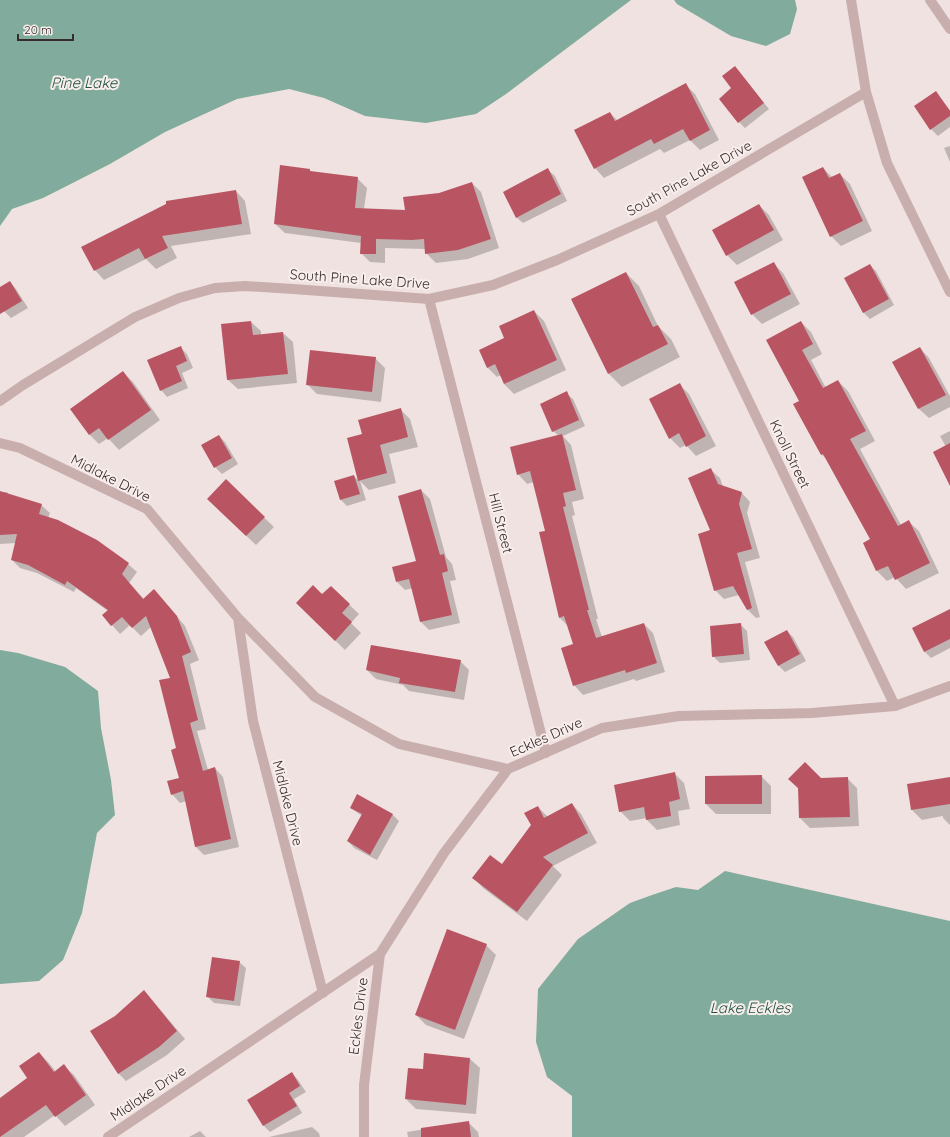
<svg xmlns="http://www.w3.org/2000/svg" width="950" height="1137" font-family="Quicksand,sans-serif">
	<rect width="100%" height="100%" fill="#f0e2e0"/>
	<path fill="#81ab9c" d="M0,0H631L506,94L476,114L426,123L365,116L324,98L289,89L237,99L165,132L110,164L43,198L12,209L0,226Z
		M674,0H795L797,9L790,34L766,46L731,36L677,4Z
		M0,650L18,653L65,667L98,691L101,728L111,780L115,815L97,833L82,913L63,960L39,981L0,984Z
		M725,871L950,921V1137H572V1096L547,1077L536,1042L538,989L578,939L630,903L652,895L676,887L698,890Z"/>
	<path fill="#0003" d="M741,74L769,109L745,128L739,122L733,88Z
		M685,84L695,94L719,140L700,150L690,140L664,153L660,149L604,178L595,168L610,113L618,121Z
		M935,92L950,110V127L938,136L931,129L915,107Z
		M950,146V162L944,148Z
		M823,168L833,178L840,174L850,184L872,231L841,246L831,236Z
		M309,170L313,173L357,178L367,188L364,209L406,211L439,194L472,183L481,192L499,248L468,259L436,263L426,253V249L385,248V263L370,262L361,253V243L285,233L275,224Z
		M548,170L555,176L567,201L523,223L516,217Z
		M236,191L245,201L251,234L171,246L177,258L156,269L146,259L104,280L95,270Z
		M759,205L769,215L783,240L737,265L727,255Z
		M774,264L783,273L800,304L762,324L752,314Z
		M870,265L876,271L894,305L870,319L863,312Z
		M626,273L639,286L658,326L671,339L680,357L622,387L609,374L572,300Z
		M10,282L16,289L28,308L11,318L4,311L0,304V288Z
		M534,311L544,321L566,370L514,394L504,384L501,375L497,377L487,367L505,339Z
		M251,322L261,331V335L283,333L293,342L297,383L238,389L228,380Z
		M801,322L811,332L822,354L811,360L826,388L838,381L848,391L875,441L860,449L901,525L909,522L919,531L939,573L906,589L895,577L887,581L877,571L864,543L871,540L829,461L822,455L795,405L800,402Z
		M180,347L187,354L193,368L182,373L188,388L167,397L161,390Z
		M920,348L929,358L950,396V407L929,418L919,409L894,362Z
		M375,358L385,368L381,402L317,394L307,384Z
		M123,372L133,382L160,420L119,450L108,438L99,444L89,434Z
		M680,385L689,394L716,446L696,456L686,445L680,448L670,438Z
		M566,393L573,399L585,426L563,436L571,445L584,499L572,502L575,515L572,516L598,619H596L602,637L644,624L653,633L665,672L636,681L634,679L583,695L574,685V645L568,626L559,617L546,532L534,482L527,484L518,474L559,436L553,431Z
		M401,410L410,419L418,447L389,454L396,483L369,490L360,481L366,500L347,506L340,499L354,476L359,481L349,439L363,435Z
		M950,431V479L946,447L940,436Z
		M219,436L225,442L238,464L222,474L215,467L203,445Z
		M711,470L720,478L723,487L742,493L750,502L747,513L760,558L745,562L760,617L756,618L748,610L739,595L724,599L715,590L712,531Z
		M226,481L274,527L256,545L218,509Z
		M421,490L430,499L446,557L452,564L456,580L450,581L460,623L429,630L421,622L413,588L405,590L397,582L417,562Z
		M0,492H7L10,496L41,505L50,513L48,518L97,541L128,564L137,572L129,583L144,599H162L185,626L199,660L190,664L206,729L197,731L208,770L215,768L223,777L239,847L204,855L196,847L186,801L180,803L172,794L180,778L171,678L151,627L141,636L130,625L120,634L103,615L108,611L76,588L74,592L37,573L20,568L12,560L16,543L0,544Z
		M331,587L359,614L351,623L361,633L345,650L307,613Z
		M950,611V648L931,658L925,652L913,629Z
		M740,624L747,631L750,660L720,663L713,656Z
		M787,631L793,637L806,661L785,672L778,665Z
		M460,661L469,670L464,700L409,691L403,685L376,679L367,670Z
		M675,774L684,783L690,809L678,811L680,825L657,830L647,820V818L630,821L620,811Z
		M761,776L771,786V814H716L706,804Z
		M847,778L857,788L859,826L810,828L800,818L799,789L789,779Z
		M950,778V825L943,818V816L922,820L912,810L908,785Z
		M572,804L581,814L597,843L553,866L562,875L527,921L483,888L474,878L502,865L532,825L538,807L548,817Z
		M351,808L393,815L399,821L377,860L354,848L348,841L362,816Z
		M486,945L496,955L464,1039L426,1025L416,1015Z
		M239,962L246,968L240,1006L214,1003L207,996Z
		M152,1000L185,1039L167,1055L126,1081L118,1073L115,1016Z
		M39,1053L49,1063L56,1072L64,1066L74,1075L95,1105L65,1126L55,1115L24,1137H0V1099L29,1078Z
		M470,1059L480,1068L476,1114L416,1109L406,1099L424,1070Z
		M292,1073L298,1080L306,1092L294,1099L302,1113L270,1132L264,1126L248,1100Z
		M468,1122L478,1132L479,1137H408L407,1132Z
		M312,1127L319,1133L320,1137H269Z
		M200,1131L206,1137H189Z"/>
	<path fill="#b95563" d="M735,66L764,103L738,123L719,99L731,88L722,76Z
		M686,83L710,130L690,141L683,129L654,144L651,139L594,169L574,130L610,112L615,121Z
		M936,91L950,111V116L930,130L914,106Z
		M280,165L310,169V171L358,177L355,208L405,210L403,197L439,193L472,182L491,239L458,250L425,254L424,239L412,240L376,239V254H360L361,236L274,224Z
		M823,167L829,178L840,173L863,221L830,237L802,177Z
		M548,168L561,194L516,218L503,192Z
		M236,190L242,224L162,236L168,248L145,259L139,248L94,271L81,247L166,204V201Z
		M759,204L774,230L726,256L712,230Z
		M774,262L791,294L751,315L734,282Z
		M870,264L889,299L863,313L844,278Z
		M626,272L653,327L658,325L668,344L608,374L571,299Z
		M10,281L22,301L0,314V287Z
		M534,310L557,360L504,384L495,364L487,368L479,350L504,338L499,326Z
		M251,321L253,335L283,332L288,374L227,380L221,324Z
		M801,321L813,344L802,350L823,388L838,380L866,431L850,439L898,526L909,520L930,563L895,580L888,566L876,571L863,543L870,539L823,454L821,455L793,404L799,401L766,340Z
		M181,346L187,361L176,366L182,381L160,391L147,360Z
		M920,347L946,395L918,409L892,362Z
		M310,350L376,357L372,392L306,385Z
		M123,371L151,410L108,440L99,428L89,435L70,409Z
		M680,383L706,436L686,447L679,433L669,439L649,399Z
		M567,391L579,420L552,432L540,404Z
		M401,408L408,437L380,445L387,473L358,481L347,438L362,434L358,420Z
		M562,434L576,490L563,493L566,506L563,507L589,610H587L596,638L644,623L657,663L626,673L625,670L573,686L561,648L573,644L564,616L559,618L539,532L545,531L530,471L517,475L510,447Z
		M219,435L232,458L214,468L201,445Z
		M950,443V486L933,452Z
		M711,468L718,484L742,492L739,504L752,549L737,553L752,608L747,610L733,586L714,591L698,534L710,530L688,478Z
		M354,475L360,494L340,500L334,481Z
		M226,479L265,517L246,536L207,499Z
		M421,489L440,555L444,554L448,571L442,573L452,615L420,622L409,579L396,582L392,567L416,561L398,496Z
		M0,491L42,504L39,514L58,520L97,540L129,563L122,574L143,599L154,589L177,616L191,652L182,656L198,720L190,723L203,771L215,767L231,839L195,847L183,791L171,795L167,781L179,778L171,750L176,748L159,680L170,678L146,616L132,628L122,617L111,626L102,615L108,610L67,581L65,585L28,565L11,560L17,534L0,535Z
		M313,585L322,594L331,586L350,604L342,613L352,622L335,641L296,603Z
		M950,609V639L924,652L912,628Z
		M741,623L744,654L712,657L710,626Z
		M787,630L800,654L778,666L764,642Z
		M371,645L461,660L455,692L399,683L400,678L366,670Z
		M805,762L821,778L848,777L850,817L799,818L798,788L788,779Z
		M675,772L680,799L669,802L671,816L646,820L644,807L619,812L614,785Z
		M762,775V804H705V776Z
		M950,777V804L911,810L907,784Z
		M357,794L393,814L370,855L347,841L362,814L350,808Z
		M572,803L588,833L543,857L553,865L517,912L472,878L490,855L502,864L531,825L524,813L538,806L544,818Z
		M447,929L487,944L455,1030L415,1015Z
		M212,957L240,961L234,1001L206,997Z
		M144,990L177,1031L159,1047L118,1074L90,1031L115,1016Z
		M39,1052L54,1072L64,1064L86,1095L55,1117L46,1105L0,1137V1098L27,1078L19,1066Z
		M424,1053L470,1058L466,1105L405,1099L408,1068L423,1069Z
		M292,1072L300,1086L289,1093L297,1106L263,1126L247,1100Z
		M469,1121L471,1137H421V1128Z"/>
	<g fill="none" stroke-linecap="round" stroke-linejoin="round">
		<path stroke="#c8aead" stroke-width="10" d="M851,0L866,92L887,163L950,292
			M930,0L950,29
			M659,214L895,706
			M429,299L546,753
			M0,401L23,385L135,317L179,298L215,288L245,286L293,289L429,299L493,285L557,260L659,214L866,92
			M0,443L20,448L147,509L238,618L315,697L399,744L508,769
			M238,618L253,721L323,993
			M108,1137L380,954
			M364,1137V1085L380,954L444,853L508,769L602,728L679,716L812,713L895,706L950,686"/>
	</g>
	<g text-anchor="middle" stroke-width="4" stroke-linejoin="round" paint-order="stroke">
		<g font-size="14" fill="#372b2b" stroke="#f8eeec">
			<text transform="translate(689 178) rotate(-29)" y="5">South Pine Lake Drive</text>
			<text transform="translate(360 279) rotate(4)" y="5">South Pine Lake Drive</text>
			<text transform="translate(790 454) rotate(64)" y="5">Knoll Street</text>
			<text transform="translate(111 478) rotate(27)" y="5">Midlake Drive</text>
			<text transform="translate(501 523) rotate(76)" y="5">Hill Street</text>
			<text transform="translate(546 737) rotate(-24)" y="5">Eckles Drive</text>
			<text transform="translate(288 803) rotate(76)" y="5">Midlake Drive</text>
			<text transform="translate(358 1016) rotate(-83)" y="5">Eckles Drive</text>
			<text transform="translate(148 1093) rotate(-34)" y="5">Midlake Drive</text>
		</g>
		<g font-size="15" font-style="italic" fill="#245445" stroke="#f8eeec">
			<text x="84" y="88">Pine Lake</text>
			<text x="750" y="1013">Lake Eckles</text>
		</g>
	</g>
	<path d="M18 34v6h55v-6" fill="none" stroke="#372b2b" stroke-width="2"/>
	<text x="24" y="34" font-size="12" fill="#372b2b" stroke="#f8eeec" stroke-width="3" paint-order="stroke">20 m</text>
</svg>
